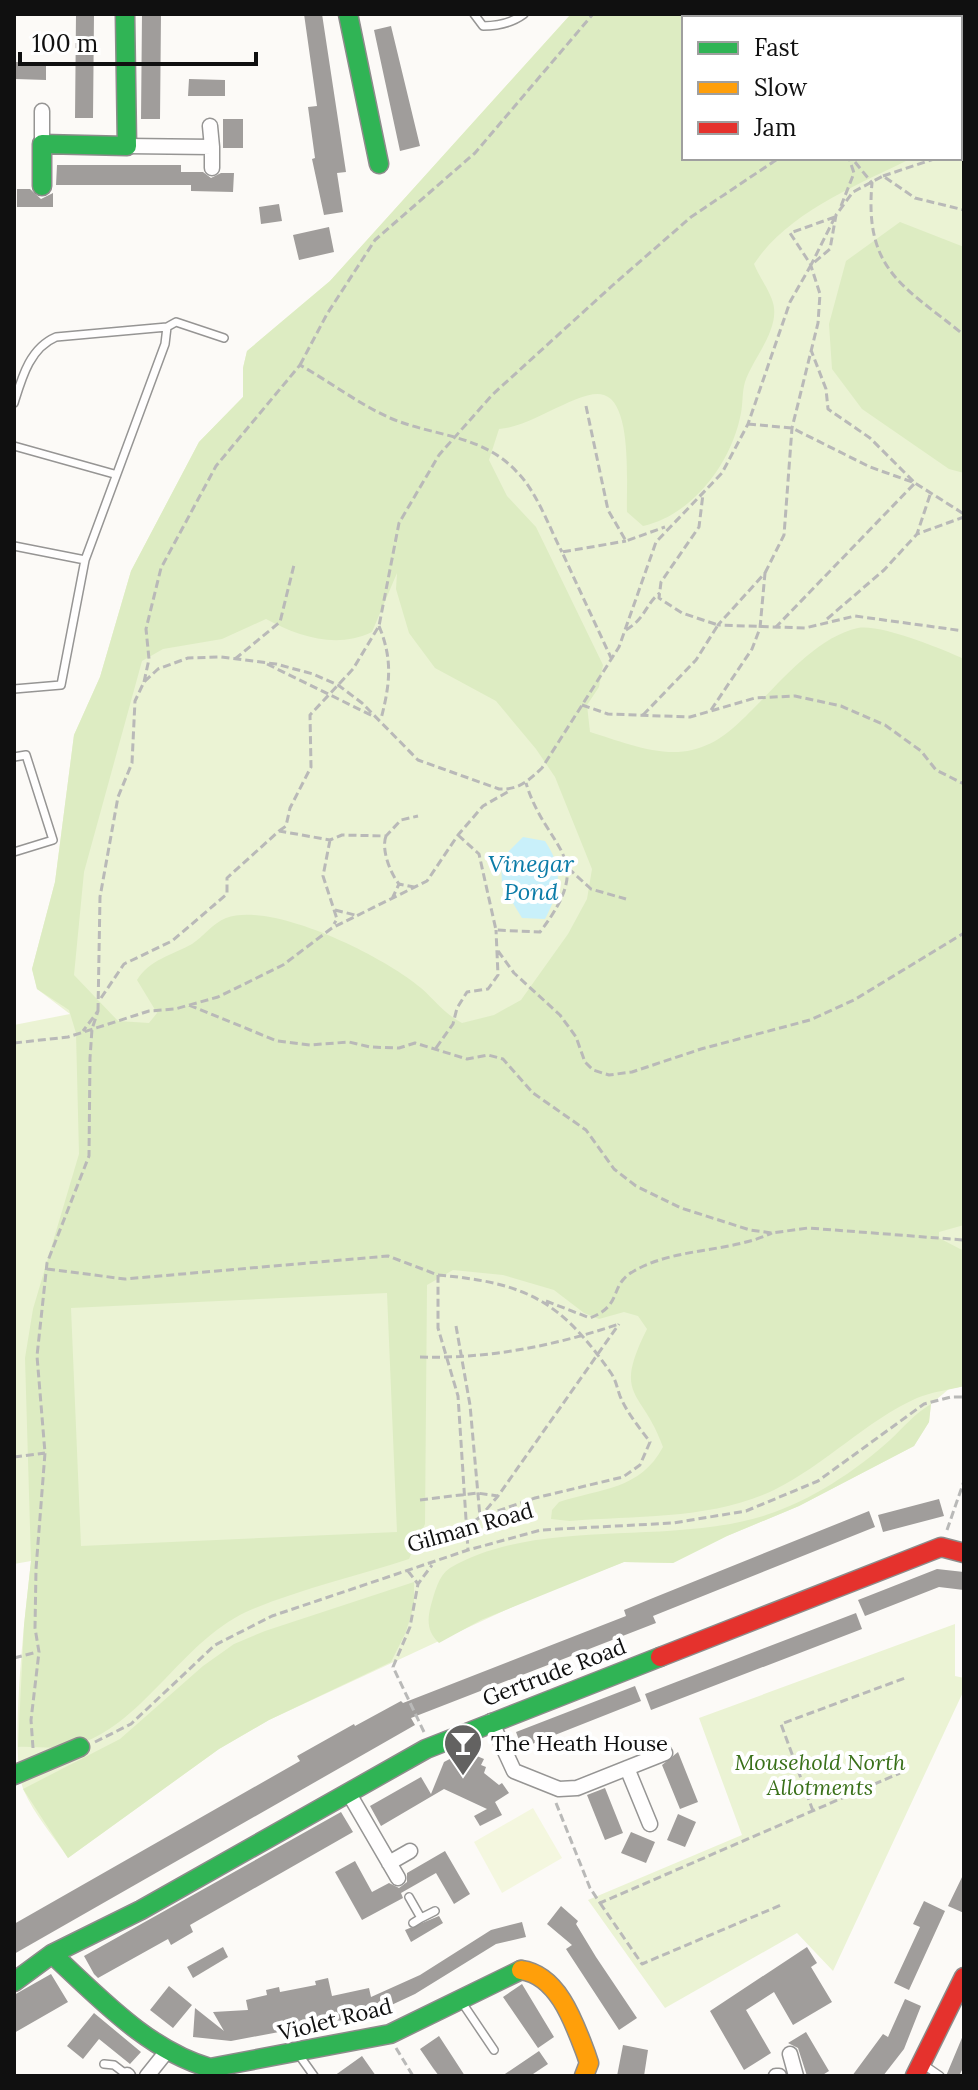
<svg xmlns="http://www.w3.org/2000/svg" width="978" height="2090" font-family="Lora,serif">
	<rect width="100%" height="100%" fill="#fcfaf7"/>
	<path fill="#ebf3d4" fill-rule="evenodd" d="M571,14H964V1386L949,1389L931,1404L929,1422L914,1446L799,1506L727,1536L673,1563L624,1562L538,1595L269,1720L219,1749L68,1858C54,1837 34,1814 24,1791C8,1754 26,1607 31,1561L14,1564V1025L70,1014L37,989L32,969L55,882L74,735L100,677L131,571L199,442L243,397V368L247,351L330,281ZM684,18H960V158H684Z
		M955,1624V1676L964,1678V1690L833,1971L797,1933L665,2008L588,1900L742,1835L699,1718Z"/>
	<path fill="#ddecc2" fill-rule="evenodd" d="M571,14H964V163L957,158L960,18H684V158H912C858,185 788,212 754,264C759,277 773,295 774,308C777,333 752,360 745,382C742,392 743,403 741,413C732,462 693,515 643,526L627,512C626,487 633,404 604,395C592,391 574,400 563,405C542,414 522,427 499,429L489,460L507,496L536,527L603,665L599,687L587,705L590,732C620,741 660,758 692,750C718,744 734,728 752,710C781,681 817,637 858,628C881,624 942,649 964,659V1225L939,1232V1238L964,1251V1386C949,1390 931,1392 917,1398C867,1420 825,1465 774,1490C711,1520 638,1515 570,1521L551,1519L552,1510L559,1502C602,1488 640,1490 663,1447C642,1388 612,1399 647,1329L638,1316L624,1312L599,1319L584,1313L554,1290L503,1275L453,1270L427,1285L425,1524L409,1559C357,1576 296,1590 246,1612C180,1643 142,1727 73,1746C57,1750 35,1746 18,1747L24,1625L31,1561L25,1358L33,1309L79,1154L76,1033L69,1010L37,989L32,969L55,882L74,735L100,677L131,571L199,442L243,397V368L247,351L330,281ZM397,573L396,589L409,633L435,668L496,701L536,749L555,777L592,869L587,899L568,934L521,1000L494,1015L462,1023C442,1012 437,1002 421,988C383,956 273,901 226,918C213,923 203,937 192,944C172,955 149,960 137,980L157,1013L149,1023L118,1021L74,975L84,872L142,661L163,649L222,639L266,619C299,637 337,649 372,632ZM387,1293L397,1532L81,1546L71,1308Z
		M900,222L964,247V473L949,469L862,409L832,369L829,324L846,261Z
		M931,1404L929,1422L914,1446L799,1506L727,1536L673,1563L624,1562L481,1620L439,1643C427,1632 427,1620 431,1605C435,1592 438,1576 450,1568C540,1516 666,1547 766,1515C810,1501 856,1471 890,1440C904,1427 914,1414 931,1404Z
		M414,1582V1605L406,1632L391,1662L269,1720L219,1749L68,1858L23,1789L120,1739L203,1666L234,1644L265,1631Z"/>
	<path fill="#f4f7df" d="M533,1808L562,1858L502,1893L474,1842Z"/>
	<path fill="#c9f0fa" d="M523,837L545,841C564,869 560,891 545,919L522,918L502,885L501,859Z"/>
	<path fill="#a09d9b" d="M76,14H94L93,118H75Z
		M142,14H161L160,119H141Z
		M304,14H322L346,172L337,173L343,212L324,215L312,159L315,158L308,107L317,106Z
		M391,26L420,146L400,151L374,30Z
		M16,62L46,63V80L16,79Z
		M189,79L225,80V96H188Z
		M223,119H243V148H223Z
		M57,165H181V172H203L211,178L221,173H234L233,192L191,191V185H56Z
		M17,189H30L41,199L53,193V207H17Z
		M279,204L282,221L261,224L259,207Z
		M329,227L334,252L299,260L293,235Z
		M939,1499L944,1516L883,1532L878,1515Z
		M869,1511L875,1527L653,1616L656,1623L411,1718L415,1725L14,1954V1924L300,1761L297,1756L354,1724L355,1726L401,1701L403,1703L626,1616L624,1610L653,1598Z
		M937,1569L964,1572V1590L939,1587L865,1616L858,1600Z
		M856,1613L862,1629L651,1710L645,1694Z
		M635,1686L641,1701L522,1748L516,1732Z
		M465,1751L484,1759L481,1765L486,1767L484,1773L499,1785L502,1783L509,1793L495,1802L502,1815L480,1826L474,1816L487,1809L444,1789L381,1826L370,1806L421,1777L431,1794L444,1762Z
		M678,1752L698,1802L680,1809L662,1765Z
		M605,1788L623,1833L605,1840L587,1795Z
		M341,1812L353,1832L190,1925L193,1932L171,1945L168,1939L98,1978L94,1974L84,1956Z
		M678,1814L696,1822L685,1847L667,1840Z
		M631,1832L655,1842L646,1863L621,1853Z
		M445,1851L470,1894L454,1904L436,1873L401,1893L403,1898L362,1920L335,1872L355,1861L372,1892L389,1883L399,1888L407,1882V1873Z
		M964,1873V1913L948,1906Z
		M924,1901L945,1911L909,1990L894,1983L920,1927L913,1924Z
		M561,1906L578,1921L576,1924L596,1957L637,2018L619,2030L566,1949L572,1945L547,1924Z
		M439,1916L443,1923L411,1942L405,1930Z
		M522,1922L526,1937L496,1944L415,1994L370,2015L231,2041L193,2037L195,2008L224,2031L213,2012L248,2010L246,2000L267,1995L266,1990L279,1987L280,1992L316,1985L315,1981L328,1978L332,1996L369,1988L371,1997L420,1975L491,1930Z
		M223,1947L228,1957L193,1978L187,1967Z
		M807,1947L817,1963L811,1967L832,2002L793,2025L774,1992L746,2010L771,2053L744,2070L710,2011Z
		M51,1974L68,2002L14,2033V1995Z
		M522,1984L554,2037L538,2048L503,1997Z
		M169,1986L192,2005L173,2028L150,2010Z
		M905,1999L921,2006L904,2049L883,2076H852L883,2034L888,2037Z
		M94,2013L141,2052L130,2064L99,2039L83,2059L67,2046Z
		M806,2032L829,2071L821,2076H807L798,2048L788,2043Z
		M964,2033V2066L959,2076H946Z
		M439,2036L454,2059L465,2076H439L433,2068L420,2049Z
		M623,2045L648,2050L644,2076H617Z
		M539,2051L548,2064L530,2076H502Z
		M362,2056L376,2076H334Z"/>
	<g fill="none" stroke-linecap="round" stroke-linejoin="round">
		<defs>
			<path id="lane" d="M474,14L483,26C498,26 512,23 524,14
				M167,327L176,322L224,338
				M14,403C22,377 30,348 56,337L167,327L165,344L85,560L61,685L14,689
				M14,446L114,474
				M14,546L85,560
				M14,757L26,755L53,840L14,852
				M409,1897L421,1918L413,1923
				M421,1918L435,1911
				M461,2001L494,2050
				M299,2055L314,2076
				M104,2064L114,2065L127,2075
				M924,2065L940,2076"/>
			<path id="street" d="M42,111V144
				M210,126L212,147
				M127,146L212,147V168
				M491,1721L514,1771L559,1789L577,1788L665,1753
				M627,1768L650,1824
				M348,1792L398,1878
				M389,1863L410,1851
				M790,2054L796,2076
				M127,2075L128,2076
				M147,2076L167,2051
				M776,2076H779"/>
			<path id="fast" d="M348,14L379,164
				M42,186V144L127,146L125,14
				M14,1775L80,1747
				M52,1954C99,1997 147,2050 210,2068L390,2034L521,1970
				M14,1982L52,1954L141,1910L426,1749L660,1657"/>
			<path id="slow" d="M521,1970C558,1975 574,2022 586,2054L589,2063L584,2076"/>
			<path id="jam" d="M660,1657L941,1547L964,1553
				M915,2076L964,1977"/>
		</defs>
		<use href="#lane" stroke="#969594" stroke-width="10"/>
		<use href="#street" stroke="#969594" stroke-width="17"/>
		<use href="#fast" stroke="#8d8c8b" stroke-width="21"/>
		<use href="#slow" stroke="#8d8c8b" stroke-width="21"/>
		<use href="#jam" stroke="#8d8c8b" stroke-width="21"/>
		<path stroke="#b9b9b8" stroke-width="3" stroke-dasharray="8 4" stroke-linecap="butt" d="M899,14L901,18
			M909,18L913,14
			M960,150L964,149
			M855,162L872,183C864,271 904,286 964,335
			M883,176L937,158
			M841,206L854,173L849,158
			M835,217L790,233L811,265L835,217
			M300,365L327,314L375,240L475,153L593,14
			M586,406L608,510L626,541L665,527
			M748,424L792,428L870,467L915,483L964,514
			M930,495L917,534L964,517
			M765,573L784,535L792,428L818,323L820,294L811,266
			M827,619L884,570L917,534
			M379,626C393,660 390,684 381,719
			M775,628L915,483L870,438L828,409L826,389L811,350
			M626,630C646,618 646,603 660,593
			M235,659L280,622L294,565
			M612,660L562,552L626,541
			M267,664L375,717
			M144,682L149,659L146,629L161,568L216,466L300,365C330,382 359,404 390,418C435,437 482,434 517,472C537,492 549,527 562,552
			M582,705L608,714L690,717L755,698L795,696L841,706L885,725L921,751L936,770L964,784
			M711,710L752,649L760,628L765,573L718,625L805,628L855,616L964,631
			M643,715L696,660L718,625L682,613L659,598L661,582L699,527L703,494
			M279,831L286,826L290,808L311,767L310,715L353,669L379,626L399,523L439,455L492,395L613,285L691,217L779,158
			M458,835L479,854L496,930L540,932C599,855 547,852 526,783
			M386,836C381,849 390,873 399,884L414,887
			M330,840L323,876L337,919L334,924
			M568,868L591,889L626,899
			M392,899L399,884
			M335,910L355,915
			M498,951L514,973L560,1015L576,1037L585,1062L593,1070L609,1075L632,1072L701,1049L810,1020L854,1000L964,933
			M101,998L124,964L172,941L227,894V878L279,831L330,840L342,835L386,836L401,820L418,816
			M189,1005L277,1041L310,1045L349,1042L370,1047L399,1048L415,1043L467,1059L488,1055L503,1059L533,1093L586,1130L614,1169L636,1186L681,1208L750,1230L772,1233L808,1228L964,1240
			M98,1011L100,897L118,797L132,763L135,701L144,682L158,669L188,658L221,657L276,664L313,674L338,685L362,703L418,760L499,789C519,790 528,781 542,768L619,647L656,542L722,473L748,424L790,302L811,265L830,249L836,215L853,192L883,176L915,198L964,210
			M14,1043L68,1037L149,1011L175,1009L218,997L283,965L332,928L427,881L458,835L483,806L511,790
			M436,1048L453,1024L457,1008L467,992L488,989L498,975L496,930
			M47,1269L125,1279L388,1256L438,1275V1328L458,1396L468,1550
			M438,1275C526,1283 560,1300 611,1373C616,1380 617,1388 620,1396C627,1413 639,1427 650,1442L640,1465L623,1477L535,1498L480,1517L498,1496
			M546,1301L590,1318C624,1305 608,1285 634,1271C676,1247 729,1253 772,1233
			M456,1326L470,1405L480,1517L467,1527
			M420,1357C488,1359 554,1346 619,1324
			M14,1457L45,1453
			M420,1500L477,1493L498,1496L619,1324
			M947,1530L964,1481
			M408,1571L418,1584
			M14,1658L37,1652
			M424,1732L393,1667L410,1627L418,1584L432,1565
			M95,1742L131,1724L215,1645L272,1616L468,1550L541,1530L673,1523L746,1511L818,1481L924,1404L951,1397H964
			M33,1748L31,1720L39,1652L35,1628L36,1569L45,1453L37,1356L47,1263L89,1156L90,1058L92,1029L98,1011L83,1031
			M556,1803L590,1888L600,1903L900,1773
			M813,1811L781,1724L905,1678
			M600,1903L642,1964L781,1905
			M396,2048L413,2076"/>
		<use href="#lane" stroke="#fffefe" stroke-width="7"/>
		<use href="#street" stroke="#fffefe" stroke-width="14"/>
		<use href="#fast" stroke="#30b455" stroke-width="18"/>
		<use href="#slow" stroke="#ff9f0a" stroke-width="18"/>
		<use href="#jam" stroke="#e5322d" stroke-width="18"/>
	</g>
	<defs>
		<symbol id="bar-pin" viewBox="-11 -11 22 30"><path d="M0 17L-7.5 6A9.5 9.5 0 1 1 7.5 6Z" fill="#636261" stroke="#fff"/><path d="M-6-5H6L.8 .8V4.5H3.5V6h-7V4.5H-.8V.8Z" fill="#fff"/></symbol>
	</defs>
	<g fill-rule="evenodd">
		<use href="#bar-pin" x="441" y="1721" width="44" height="60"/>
	</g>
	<g text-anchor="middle" stroke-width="8" stroke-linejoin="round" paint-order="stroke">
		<g font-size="22" fill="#101010" stroke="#fff">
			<text transform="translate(470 1527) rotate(-16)" y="8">Gilman Road</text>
			<text transform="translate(554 1672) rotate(-21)" y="8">Gertrude Road</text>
			<text transform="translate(335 2019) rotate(-14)" y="8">Violet Road</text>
		</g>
		<g font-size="22" fill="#101010" stroke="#fff" text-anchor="start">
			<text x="491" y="1751">The Heath House</text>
		</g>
		<g font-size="22" font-style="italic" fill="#397019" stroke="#fff">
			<text x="820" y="1770">Mousehold North<tspan x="820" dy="25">Allotments</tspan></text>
		</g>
		<g font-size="24" font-style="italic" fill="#0c7ca8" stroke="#fff">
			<text x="531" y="872">Vinegar<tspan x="531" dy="28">Pond</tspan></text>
		</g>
	</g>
	<rect width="978" height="2090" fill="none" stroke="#101010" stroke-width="32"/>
	<rect x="682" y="16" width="280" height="144" fill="#ffffff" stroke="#9f9f9f" stroke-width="2"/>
	<rect x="698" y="42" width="40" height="12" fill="#30b455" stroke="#9f9f9f" stroke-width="2"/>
	<text x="754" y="56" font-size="24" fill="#101010">Fast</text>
	<rect x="698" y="82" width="40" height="12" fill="#ff9f0a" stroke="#9f9f9f" stroke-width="2"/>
	<text x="754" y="96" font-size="24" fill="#101010">Slow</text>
	<rect x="698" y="122" width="40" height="12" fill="#e5322d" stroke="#9f9f9f" stroke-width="2"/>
	<text x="754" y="136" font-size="24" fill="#101010">Jam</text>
	<path d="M20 52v12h236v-12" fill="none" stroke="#101010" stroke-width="4"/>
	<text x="32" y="52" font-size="24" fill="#101010" stroke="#ffffff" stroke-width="6" paint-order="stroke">100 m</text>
</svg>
